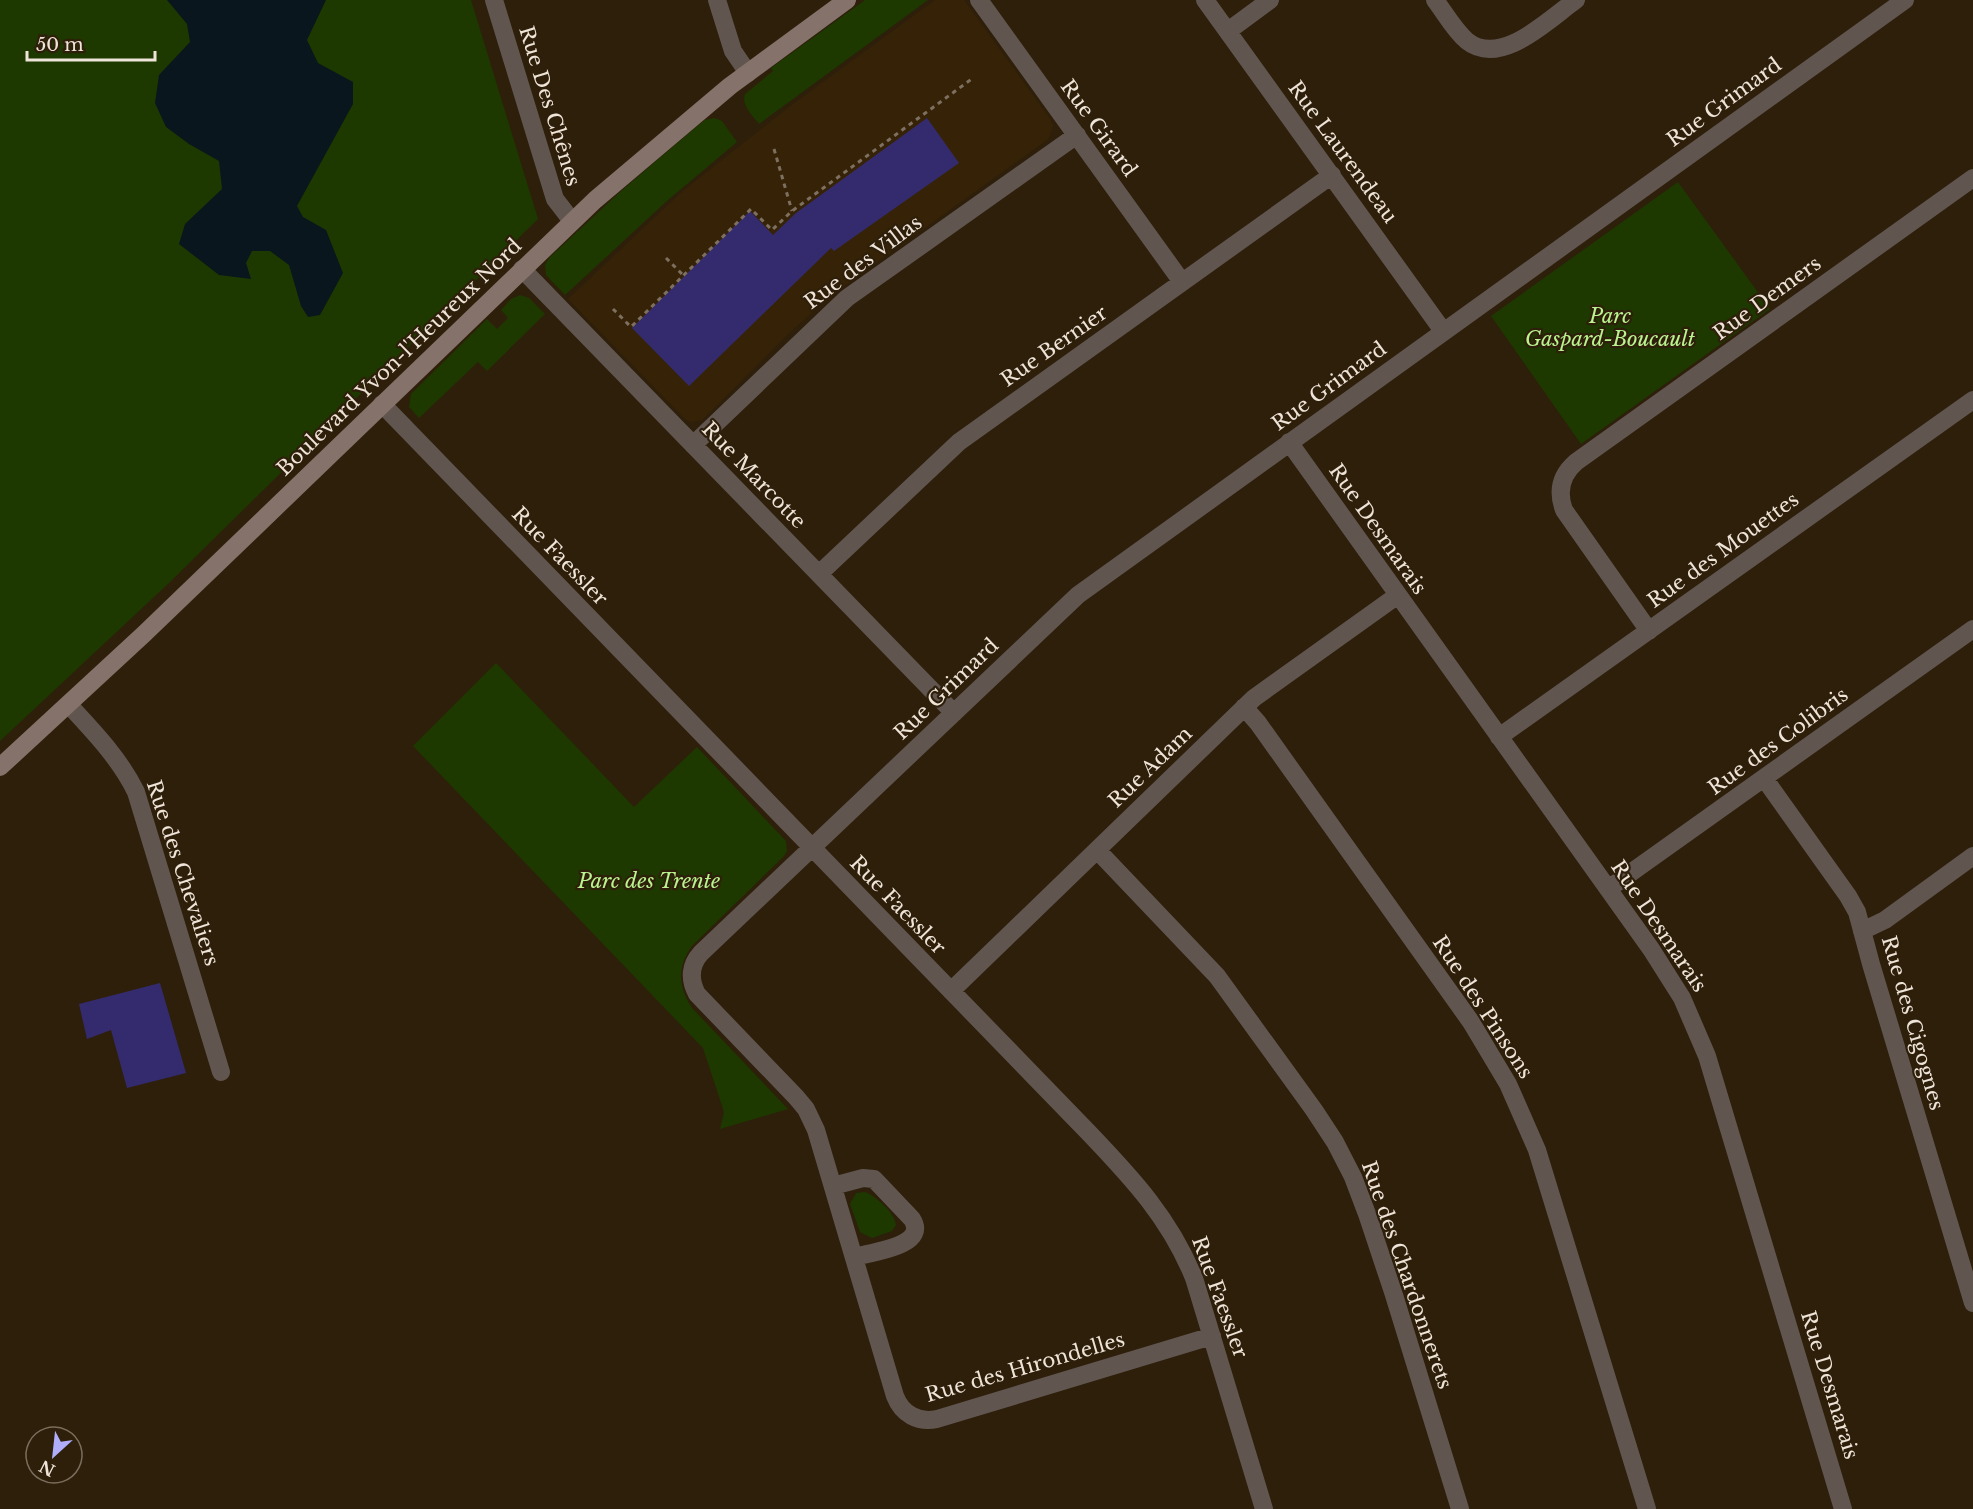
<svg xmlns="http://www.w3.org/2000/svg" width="1973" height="1509" font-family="'Libre Baskerville',serif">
	<rect width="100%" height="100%" fill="#2e1f0b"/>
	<path fill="#362307" d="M935,0H964L1051,120L1053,126L1050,135L1047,140L830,296L786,336L702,420L691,422L685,419L568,299L683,191L789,107Z"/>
	<path fill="#1d3900" d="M0,0H471L538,219L170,582L0,741Z
		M865,0H928L759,124C752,115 741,105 745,94L773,71L771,68Z
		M715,118L722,121L737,142L668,200L565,295L546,275L545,265L549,258L620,192L689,133L705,120Z
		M1678,182L1770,309L1581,444L1491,316Z
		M520,295L529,298L545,314L487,371L478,362L419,418L409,407L411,394L487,319L497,329L508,318L501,310L511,299Z
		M496,663L634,807L697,747L786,841L787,851L784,856L692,946C677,967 678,987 692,1008L788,1109L720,1129L724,1112L703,1048L413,746Z
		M865,1192C877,1197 895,1213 896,1225L892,1231L872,1238L860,1232L850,1204L856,1193Z"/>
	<path fill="#09161d" d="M167,0H326L307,40L318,63L353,82V104L297,206L303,217L326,230L343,273L320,315L308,317L301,306L289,265L270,251H252L246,263L251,279L219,275L179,244L185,224L222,189L219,161L189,144L166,127L155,103L159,75L190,42L187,24Z"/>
	<path fill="#342b6f" d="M927,118L959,163L834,251L831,248L689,386L632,328L750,211L773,235L796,213Z
		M160,983L186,1073L127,1088L111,1030L87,1039L79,1004Z"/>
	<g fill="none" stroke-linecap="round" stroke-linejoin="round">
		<path stroke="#7e7060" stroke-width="3" stroke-dasharray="4.5 4.5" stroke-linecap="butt" d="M774,149L792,211
			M666,258L683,275
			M613,309L631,327L751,209L772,230L792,211L973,78"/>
		<path stroke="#615550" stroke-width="18" d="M494,0L555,199L572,221
			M717,0L733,51L748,73
			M979,0L1182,282
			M1205,0L1443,331
			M1435,0C1445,13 1454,30 1467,41C1501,68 1549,19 1576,0
			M1228,31L1270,0
			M522,269L954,713
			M382,404L1089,1133C1133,1179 1170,1219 1194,1278L1264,1509
			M1289,442L1651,949L1682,998L1707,1056L1843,1509
			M693,445L847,298L1077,135
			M819,574L959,442L1332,175
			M1649,631L1564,510C1557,491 1561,475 1576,462L1973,178
			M69,705C94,732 120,759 136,792L221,1072
			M1244,707L1258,723L1471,1022L1508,1084L1537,1150L1647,1509
			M1499,737L1973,400
			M1764,778L1848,896L1857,912L1871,964L1973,1303
			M1097,850L1217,976L1314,1110L1335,1142L1353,1177L1367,1214L1394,1295L1460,1509
			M1608,889L1973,629
			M1862,931L1885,920L1973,856
			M951,991L1254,698L1398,595
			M833,1186L863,1178L874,1179L912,1219C929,1246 872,1252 854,1257
			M1212,1336L937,1419C918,1423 902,1414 895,1396L816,1130L806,1109L796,1097L697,994C689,979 690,965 701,953L1078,595L1905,0"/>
		<path stroke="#85726a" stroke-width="18" d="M0,767L144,634L595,200L730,86L847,0"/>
	</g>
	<g text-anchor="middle" stroke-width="4.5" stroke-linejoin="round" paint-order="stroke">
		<g font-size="20" fill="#efe4d8" stroke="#2e1f0b">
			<text transform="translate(1724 102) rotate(-36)" y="7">Rue Grimard</text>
			<text transform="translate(550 106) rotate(73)" y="7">Rue Des Chênes</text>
			<text transform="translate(1099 128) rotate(54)" y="7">Rue Girard</text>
			<text transform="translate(1343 152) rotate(54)" y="7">Rue Laurendeau</text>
			<text transform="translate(863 262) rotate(-37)" y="7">Rue des Villas</text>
			<text transform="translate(1767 298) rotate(-36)" y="7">Rue Demers</text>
			<text transform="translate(1054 346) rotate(-35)" y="7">Rue Bernier</text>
			<text transform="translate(399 357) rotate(-44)" y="7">Boulevard Yvon-l'Heureux Nord</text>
			<text transform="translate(1329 386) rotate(-36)" y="7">Rue Grimard</text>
			<text transform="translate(754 475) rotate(46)" y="7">Rue Marcotte</text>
			<text transform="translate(1378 529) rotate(55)" y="7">Rue Desmarais</text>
			<text transform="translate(1723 550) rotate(-36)" y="7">Rue des Mouettes</text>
			<text transform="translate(560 556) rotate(46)" y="7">Rue Faessler</text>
			<text transform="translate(946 689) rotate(-44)" y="7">Rue Grimard</text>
			<text transform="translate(1778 741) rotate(-36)" y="7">Rue des Colibris</text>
			<text transform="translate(1150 767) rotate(-44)" y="7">Rue Adam</text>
			<text transform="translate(183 873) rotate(72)" y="7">Rue des Chevaliers</text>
			<text transform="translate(898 905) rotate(46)" y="7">Rue Faessler</text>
			<text transform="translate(1659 926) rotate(56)" y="7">Rue Desmarais</text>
			<text transform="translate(1483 1007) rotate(57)" y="7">Rue des Pinsons</text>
			<text transform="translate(1913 1023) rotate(74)" y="7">Rue des Cigognes</text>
			<text transform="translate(1407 1275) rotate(71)" y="7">Rue des Chardonnerets</text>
			<text transform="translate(1220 1297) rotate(70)" y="7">Rue Faessler</text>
			<text transform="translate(1025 1367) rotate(-16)" y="7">Rue des Hirondelles</text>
			<text transform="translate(1830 1385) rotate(73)" y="7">Rue Desmarais</text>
		</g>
		<g font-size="20" font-style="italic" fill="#baf48f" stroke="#2e1f0b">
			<text x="1610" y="323">Parc<tspan x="1610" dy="23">Gaspard-Boucault</tspan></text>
			<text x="649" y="888">Parc des Trente</text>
		</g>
	</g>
	<g transform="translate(54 1455) rotate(207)"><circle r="28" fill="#2e1f0b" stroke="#7b6e5d" stroke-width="1.5"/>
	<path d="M0-4.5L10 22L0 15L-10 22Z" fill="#b0aefa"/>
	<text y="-9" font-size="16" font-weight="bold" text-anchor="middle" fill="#efe4d8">N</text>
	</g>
	<path d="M27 51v9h128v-9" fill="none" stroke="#efe4d8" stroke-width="3"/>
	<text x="36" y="51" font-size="18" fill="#efe4d8" stroke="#2e1f0b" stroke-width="4.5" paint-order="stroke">50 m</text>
</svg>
